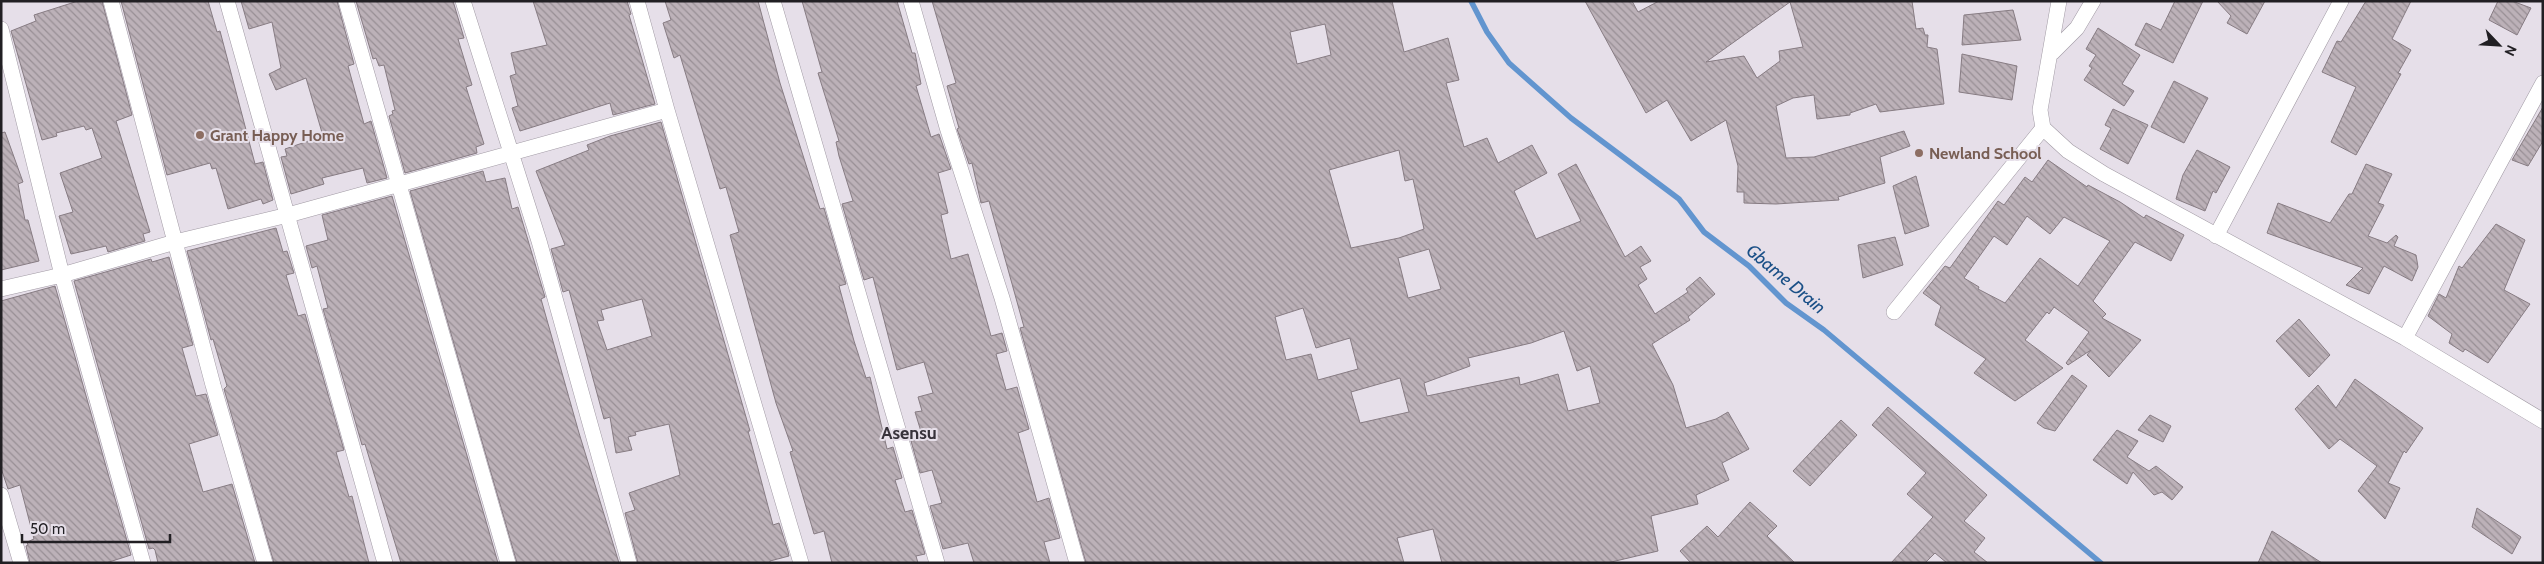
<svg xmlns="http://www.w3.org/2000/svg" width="2544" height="564" font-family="Cabin,sans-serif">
	<defs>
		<pattern id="building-back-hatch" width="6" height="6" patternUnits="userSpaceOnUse" patternTransform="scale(1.25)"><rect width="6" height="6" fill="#bcb1b8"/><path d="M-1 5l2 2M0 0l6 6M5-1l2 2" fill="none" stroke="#988f95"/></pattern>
	</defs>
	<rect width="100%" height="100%" fill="#e6dfe9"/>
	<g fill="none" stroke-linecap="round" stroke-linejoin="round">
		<path stroke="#6295cf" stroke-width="5.5" d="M1471,1L1487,32L1509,63L1571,118L1679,199L1704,232L1749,266L1786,303L1824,330L2101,563"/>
	</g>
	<path fill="url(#building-back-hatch)" stroke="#877c83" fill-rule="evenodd" d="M78,1H102L132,115L116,121L150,232L143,234L145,241L108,252L106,246L71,254L59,216L73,212L60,173L102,158L92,128L86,130L84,126L56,133L57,136L42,140L11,31L36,21L34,15Z
		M121,1H208L217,32L220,31L255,164L263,162L273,200L263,204L261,199L228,209L216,168L212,169L210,163L167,175Z
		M241,1H337L354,64L348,66L364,124L371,121L387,178L367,183L363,168L322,178L324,184L291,194L281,157L287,156L285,149L323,136L306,78L276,90L269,74L281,68L272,22L249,29Z
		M356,1H453L464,38L458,39L472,85L466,87L484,144L476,147L477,153L405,173L389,116L393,114L392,111L395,110L384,65L379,66L376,58L373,59Z
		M533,1H627L631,14L629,15L655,104L613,115L610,103L520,131L512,108L518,106L510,76L516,74L511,53L547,45Z
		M665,1H758L780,83L820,209L824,208L846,284L839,286L854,341L866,378L870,377L887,449L893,447L902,478L895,480L905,512L912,510L925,554L916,556L918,563H832L824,531L814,534L790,452L793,451L776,403L730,235L739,232L726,187L720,189L680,55L674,58L663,23L671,20Z
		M802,1H897L912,53H915L921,84L916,86L931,137L939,134L951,169L938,173L948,213L941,215L951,259L968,254L991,336L1002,333L1007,351L996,354L1006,390L1017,387L1029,429L1018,433L1037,502L1049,498L1060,538L1044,542L1050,563H974L968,543L943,549L930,506L942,503L932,470L920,473L911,441L923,438L915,412L922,411L918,397L933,393L924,362L897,370L873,277L864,280L842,204L853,201L839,156L836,142L839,141L818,73L822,72Z
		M932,1H1392L1404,52L1448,38L1459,80L1446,83L1464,147L1487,138L1498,163L1532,145L1547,173L1514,191L1536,239L1581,221L1558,174L1576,164L1625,257L1641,246L1651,261L1640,267L1647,279L1638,285L1655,314L1688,292L1686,289L1700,277L1715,294L1688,317L1690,320L1652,344L1673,385L1686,428L1716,419L1728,412L1749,449L1722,463L1729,480L1696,495L1698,504L1651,516L1658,551L1607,563H1442L1433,529L1397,538L1404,563H1086L1020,328L1024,327L989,201L981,203L972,163L969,164L957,129L959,128L947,86L956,83ZM1325,24L1331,55L1297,64L1290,32ZM1399,150L1405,181L1413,179L1424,229L1399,238L1351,248L1329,170ZM1429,249L1441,289L1408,298L1398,258ZM1303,308L1316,348L1350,338L1358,369L1318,380L1311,354L1286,360L1275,317ZM1564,331L1577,371L1590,366L1600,403L1568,411L1558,374L1520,385L1519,377L1427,396L1424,383L1470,366L1468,358L1531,343ZM1400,378L1409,412L1360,423L1351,392Z
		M1585,1H1632L1638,12L1659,1H1912L1916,29L1923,28L1925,35H1928L1927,47L1937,49L1944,104L1880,112L1876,104L1850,113V115L1817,119L1814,95L1793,98L1776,106L1786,158L1814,157L1904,131L1910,146L1880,157L1885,183L1838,197L1839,200L1776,204L1744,203V192H1737L1738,166L1726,120L1691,141L1667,100L1646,113ZM1790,2L1803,47L1779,51L1780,61L1757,78L1744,56L1706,62Z
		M2175,1H2203L2173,63L2135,45L2146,23L2161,30Z
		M2217,1H2265L2247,34L2227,23L2231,16Z
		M2366,1H2411L2392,39L2411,50L2398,73L2401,74L2356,155L2331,142L2356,87L2322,72L2337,41L2341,42Z
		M2498,1H2512L2531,8L2517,35L2489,20Z
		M2013,10L2021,40L1962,45L1964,15Z
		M2098,28L2140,55L2122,84L2134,91L2124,106L2084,80L2092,68L2089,66L2096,55L2086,49Z
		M1962,54L2017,66L2012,100L1959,92Z
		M2174,81L2208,98L2184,143L2151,127Z
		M2543,107V141L2528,166L2512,160Z
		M2113,109L2148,125L2128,164L2100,149L2111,128L2105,125Z
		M661,122L750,431H748L773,525L779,523L788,551L789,556L770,561V563H638L625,513L635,510L629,493L680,475L669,424L635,432L636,435L628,437L632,450L616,453L610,417L604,419L569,290L563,292L551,249L565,245L536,171L589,150L587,145L610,136ZM642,299L652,336L607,350L597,321L604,320L601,310Z
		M5,132L23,182L18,184L25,220H28L39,261L1,270V133Z
		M2197,150L2230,167L2216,193L2213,191L2205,211L2176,199L2183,175Z
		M2048,160L2087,187L2088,185L2120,202L2144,218L2146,215L2184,235L2171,261L2135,242L2093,301L2106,314L2102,318L2141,340L2109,377L2087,355L2091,350L2068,365L2066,363L2089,332L2054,307L2049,314L2047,312L2025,340L2063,368L2015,401L1974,373L1986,359L1935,325L1941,306L1923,293L1945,266L1950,268L1998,201L2004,205L2025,177L2032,182ZM2027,216L2050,234L2064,217L2110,241L2078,286L2040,258L2005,303L1978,289L1979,287L1964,278L1994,236L2007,245Z
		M2366,164L2392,174L2378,203L2384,205L2368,236L2387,243L2396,235L2398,237L2394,246L2416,255L2418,267L2412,281L2384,266L2369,294L2346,285L2363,268L2267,233L2278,203L2330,223L2349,194H2352Z
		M483,171L486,182L505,178L512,209L518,207L545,297L541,299L579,433L619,563H517L410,191Z
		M1916,176L1929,226L1905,234L1893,186Z
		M392,196L498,563H401L365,444L362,445L323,309L328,308L317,266L312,268L306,246L328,240L322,215Z
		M2496,224L2525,240L2504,290L2530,304L2488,363L2465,349L2463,352L2449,343L2452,334L2428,316L2439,294L2446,298L2459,266L2462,268Z
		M276,228L283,252L287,251L294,273L286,275L298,316L305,314L344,450L336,452L349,497L352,496L369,563H274L224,389L227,386L213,339L211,340L187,251Z
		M1895,237L1903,265L1863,278L1858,245Z
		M169,257L193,345L182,348L196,396L206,394L218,435L189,444L203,492L232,484L255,563H158L155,550L153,548L149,549L74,281L151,259L152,262Z
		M55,286L131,555L106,563H30L26,546L28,545L27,542L34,539L20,485L8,489L1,468V301Z
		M2299,319L2330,355L2309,377L2276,341Z
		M2072,375L2087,386L2055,431L2044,428L2037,423Z
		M2355,379L2423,428L2406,453L2404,451L2388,483L2400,488L2385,519L2358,491L2377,466L2340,439L2329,449L2295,409L2318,385L2336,408Z
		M1888,407L1987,495L1964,521L1985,538L1974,552L1988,563H1947L1935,553L1925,563H1891L1933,517L1907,494L1926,473L1872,425Z
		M2150,415L2171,426L2163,442L2138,430Z
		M1841,420L1857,435L1810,486L1793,471Z
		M2117,430L2138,441L2127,457L2149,471L2156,466L2183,487L2172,500L2162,492L2154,495L2133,472L2127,484L2093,460Z
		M1750,502L1777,526L1767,536L1795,563H1691L1680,551L1707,526L1718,537Z
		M2477,508L2521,537L2512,554L2472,527Z
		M2272,531L2322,563H2258Z"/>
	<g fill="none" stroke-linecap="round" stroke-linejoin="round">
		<defs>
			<path id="street" d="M111,1L213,385L265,563
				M227,1L385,563
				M346,1L508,563
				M463,1L539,241L629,563
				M637,1L667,110L801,563
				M773,1L937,563
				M911,1L947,127L1002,298L1077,563
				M2059,1L2040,110L2043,128L2068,151L2104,174L2405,338L2543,421
				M1,29L62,275L143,563
				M2052,53L2077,28L2093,1
				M2216,236L2341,1
				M1,289L62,275L175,242L288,215L667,110
				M1894,312L2043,128
				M2405,338L2543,83
				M1,495L21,563"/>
		</defs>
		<use href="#street" stroke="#a19aa4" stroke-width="16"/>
		<use href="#street" stroke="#fff" stroke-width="15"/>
	</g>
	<g fill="#8d6e63" stroke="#e6dfe9" stroke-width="2">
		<circle cx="200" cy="135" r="5"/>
		<circle cx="1919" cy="153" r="5"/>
	</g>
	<g text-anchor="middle" stroke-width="4" stroke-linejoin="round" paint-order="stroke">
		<g font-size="16" font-weight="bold" fill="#785e54" stroke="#e6dfe9" text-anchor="start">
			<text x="210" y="141">Grant Happy Home</text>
			<text x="1929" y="159">Newland School</text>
		</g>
		<g font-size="18" font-style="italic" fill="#1b5087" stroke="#e6dfe9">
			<text transform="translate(1786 279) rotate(40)" y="6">Gbame Drain</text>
		</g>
		<g font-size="18" font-weight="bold" fill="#37323a" stroke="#e6dfe9">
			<text x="909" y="439">Asensu</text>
		</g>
	</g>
	<rect width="2544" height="564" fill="none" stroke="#211f23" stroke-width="5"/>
	<g transform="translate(2499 45) rotate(115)" stroke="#e6dfe9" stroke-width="4" paint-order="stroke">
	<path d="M0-4L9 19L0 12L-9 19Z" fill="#211f23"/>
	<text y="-8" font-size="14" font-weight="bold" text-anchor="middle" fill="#211f23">N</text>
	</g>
	<path d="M22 534v8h148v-8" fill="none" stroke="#211f23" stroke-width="2.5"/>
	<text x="30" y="534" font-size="15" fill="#211f23" stroke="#e6dfe9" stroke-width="4" paint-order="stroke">50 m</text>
</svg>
